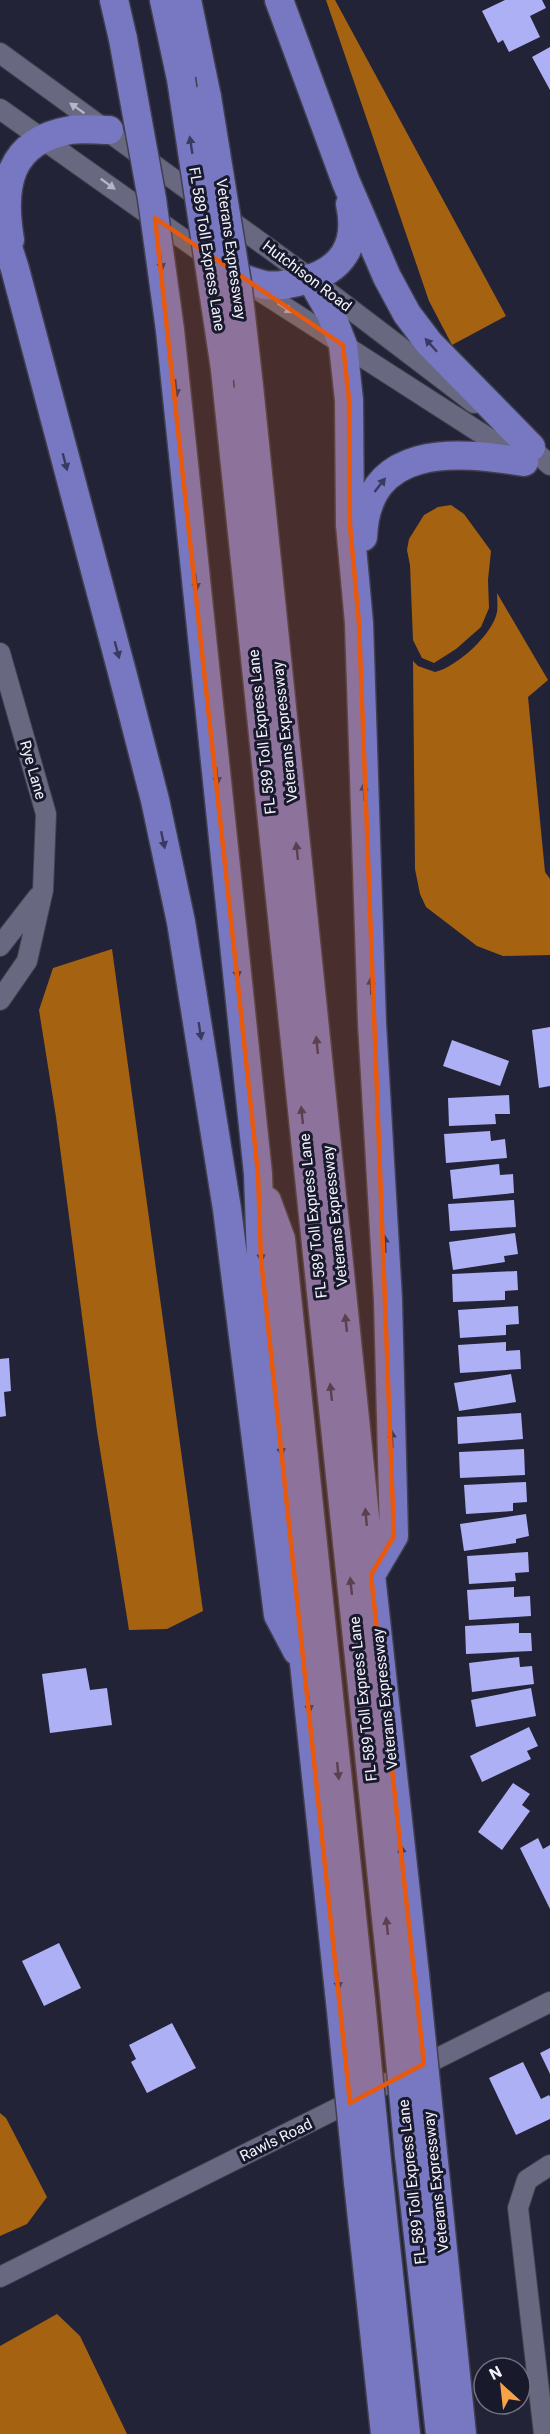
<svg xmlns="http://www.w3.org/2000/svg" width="550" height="2434" font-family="Roboto,sans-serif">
	<rect width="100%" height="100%" fill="#222337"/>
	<path fill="#a56211" d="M326,0H335L506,316L452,345L429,301Z
		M451,505L464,514L491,551L488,580L489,608L481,627L456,649L434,663L422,658L413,640L410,565L407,550L409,539L424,515L438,507Z
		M497,593L548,680L528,697L545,872L550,879V955L503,956L477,946L426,907L420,894L415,869L413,661L418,666L435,672C457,667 493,634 497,612C498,606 497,599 497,593Z
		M112,949L203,1611L167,1629L129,1630L97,1431L56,1117L39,1010L53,968Z
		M0,2113L6,2118L47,2197L27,2224L0,2236Z
		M57,2314L80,2336L127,2434H0V2346Z"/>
	<path fill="#adb0f4" d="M505,0H542L546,8L530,16L540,37L509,52L503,40L498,43L482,11Z
		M550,47V90L532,57Z
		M550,1027V1086L539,1088L532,1030Z
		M452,1040L509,1061L500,1086L443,1066Z
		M509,1095L510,1114H495L496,1124L449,1126L448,1098Z
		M490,1131L491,1141L505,1139L507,1158L446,1163L444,1134Z
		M499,1164L500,1175L513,1174L514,1193L453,1199L450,1170Z
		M514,1200L516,1227L450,1231L448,1204Z
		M515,1233L518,1254L504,1256L505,1262L453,1270L449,1242Z
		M517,1271L518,1290L505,1291V1300L453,1302L452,1274Z
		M518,1306L519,1324L506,1325V1335L460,1338L458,1310Z
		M506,1342V1351L520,1350L521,1369L460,1373L458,1345Z
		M9,1358L11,1391L4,1392L6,1416L0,1417V1359Z
		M511,1374L516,1402L459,1411L454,1383Z
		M521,1413L523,1439L458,1444L457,1417Z
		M524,1449L525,1475L460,1478L459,1452Z
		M526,1482L527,1502L513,1503V1511L466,1514L464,1485Z
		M526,1514L529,1536L516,1539V1543L464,1551L460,1524Z
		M528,1552L529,1572L515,1573L516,1581L469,1584L467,1556Z
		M514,1587V1597L530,1596L531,1616L469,1620L467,1590Z
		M519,1623V1633H531L532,1651L466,1654L465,1626Z
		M519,1657L520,1667L532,1666L534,1684L472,1692L469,1663Z
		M86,1668L90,1690L107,1688L112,1725L50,1733L42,1674Z
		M531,1688L536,1716L476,1727L471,1700Z
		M529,1727L538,1746L527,1751L531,1759L482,1782L470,1756Z
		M513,1783L530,1794L522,1805L530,1811L502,1850L478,1832Z
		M538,1838L543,1849L550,1845V1909L520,1848Z
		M59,1943L81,1988L44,2006L22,1961Z
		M172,2023L196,2068L147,2093L131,2062L136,2059L129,2045Z
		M550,2048V2074L540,2053Z
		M523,2062L541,2099L549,2095L550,2097V2119L516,2135L489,2078Z"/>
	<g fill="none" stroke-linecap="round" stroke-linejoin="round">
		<defs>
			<path id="minor" d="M0,53L311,279L474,403
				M0,109L213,260
				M252,286L518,457
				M523,441L550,465
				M0,653L46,814L43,890L27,961L0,1000
				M0,946L38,897
				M0,2277L550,2002
				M544,2434L518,2208L527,2180L550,2165"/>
			<path id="highway" d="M114,0L123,39
				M164,0L181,79
				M187,0L207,97
				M279,0L346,182L387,277L407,314L429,343L531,447
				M0,222L15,269L122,672L155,800L181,922L227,1209L278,1615L297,1651
				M10,240C1,186 8,141 71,130C83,128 97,130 109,130
				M237,277C246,279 256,283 265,285C277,287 290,284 302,281C342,271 359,245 350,204
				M311,279L331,314L343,345L349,400L350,525L359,623L372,1023L388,1300L394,1536L371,1575
				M170,330L258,1174L261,1259L341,2011
				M225,369L393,1985
				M249,386L371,1575L415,1975
				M363,537C367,443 455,451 524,462
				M267,1201L281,1239L361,2001
				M432,2143L462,2434
				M409,2155L440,2434
				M378,2171L406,2434
				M358,2182L385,2434"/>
		</defs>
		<use href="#minor" stroke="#3f3f4e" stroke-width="22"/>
		<use href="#highway" stroke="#3f3f4e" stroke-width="31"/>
		<use href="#minor" stroke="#686981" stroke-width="20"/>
		<use href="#highway" stroke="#7778c1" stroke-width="28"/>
		<defs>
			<path id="highway-bridge" d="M123,39L152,199L170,330
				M181,79L225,369
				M207,97L238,289L249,386
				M415,1975L432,2143
				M393,1985L409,2155
				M361,2001L378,2171
				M341,2011L358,2182"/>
		</defs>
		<use href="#highway-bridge" stroke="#3f3f4e" stroke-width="31" stroke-linecap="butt"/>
		<use href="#highway-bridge" stroke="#7778c1" stroke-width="28"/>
	</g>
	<defs><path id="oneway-solid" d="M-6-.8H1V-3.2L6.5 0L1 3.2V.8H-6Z" transform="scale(1.5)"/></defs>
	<g fill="#b4b5c5">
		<use href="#oneway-solid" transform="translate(77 108) rotate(-145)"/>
		<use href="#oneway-solid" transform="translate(108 184) rotate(36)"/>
		<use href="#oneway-solid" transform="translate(285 308) rotate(33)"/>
	</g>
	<g fill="#3a3a60">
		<use href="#oneway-solid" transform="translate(191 145) rotate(-99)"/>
		<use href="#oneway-solid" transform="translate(161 262) rotate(82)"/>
		<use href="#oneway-solid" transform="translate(431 345) rotate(-132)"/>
		<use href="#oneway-solid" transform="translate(176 388) rotate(84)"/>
		<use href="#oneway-solid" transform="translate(65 462) rotate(75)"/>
		<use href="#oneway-solid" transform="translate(380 485) rotate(-52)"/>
		<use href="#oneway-solid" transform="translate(196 582) rotate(84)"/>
		<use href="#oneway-solid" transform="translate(117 650) rotate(75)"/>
		<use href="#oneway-solid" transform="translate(217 776) rotate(84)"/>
		<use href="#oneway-solid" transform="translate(364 792) rotate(-92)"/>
		<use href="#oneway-solid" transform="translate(163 840) rotate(78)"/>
		<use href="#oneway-solid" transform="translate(297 851) rotate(-96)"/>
		<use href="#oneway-solid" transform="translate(237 970) rotate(84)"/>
		<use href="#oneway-solid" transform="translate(371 986) rotate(-92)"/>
		<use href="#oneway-solid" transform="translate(200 1031) rotate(81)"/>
		<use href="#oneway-solid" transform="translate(317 1045) rotate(-96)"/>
		<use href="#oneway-solid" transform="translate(302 1115) rotate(-96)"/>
		<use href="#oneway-solid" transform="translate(385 1244) rotate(-93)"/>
		<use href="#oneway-solid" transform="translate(261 1253) rotate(87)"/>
		<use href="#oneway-solid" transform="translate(346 1323) rotate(-96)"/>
		<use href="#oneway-solid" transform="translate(331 1392) rotate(-96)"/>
		<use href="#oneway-solid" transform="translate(392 1439) rotate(-92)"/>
		<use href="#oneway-solid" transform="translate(281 1447) rotate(84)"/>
		<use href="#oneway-solid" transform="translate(366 1517) rotate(-95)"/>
		<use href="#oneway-solid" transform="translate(351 1586) rotate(-96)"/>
		<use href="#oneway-solid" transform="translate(309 1704) rotate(84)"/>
		<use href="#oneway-solid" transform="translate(338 1771) rotate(84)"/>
		<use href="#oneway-solid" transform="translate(402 1854) rotate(-96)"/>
		<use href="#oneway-solid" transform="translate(387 1926) rotate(-96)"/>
		<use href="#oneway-solid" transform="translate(338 1981) rotate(84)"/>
	</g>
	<path fill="#e8590c" fill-opacity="0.2" stroke="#e8590c" stroke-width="4.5" stroke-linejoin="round" d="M155,218L343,345L349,400L350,525L359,623L394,1536L371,1575L424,2064L350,2103L261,1259L258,1174L237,976Z"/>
	<g text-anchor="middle" stroke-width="6" stroke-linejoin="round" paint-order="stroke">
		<g font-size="15" fill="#f2f3fd" stroke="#19192c">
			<text transform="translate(207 249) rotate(81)" y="5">FL 589 Toll Express Lane</text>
			<text transform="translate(231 249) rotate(82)" y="5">Veterans Expressway</text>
			<text transform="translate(307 276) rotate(37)" y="5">Hutchison Road</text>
			<text transform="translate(262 732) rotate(-96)" y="5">FL 589 Toll Express Lane</text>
			<text transform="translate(285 732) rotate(-96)" y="5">Veterans Expressway</text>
			<text transform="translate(33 770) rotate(74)" y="5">Rye Lane</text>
			<text transform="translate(313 1216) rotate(-96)" y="5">FL 589 Toll Express Lane</text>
			<text transform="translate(335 1216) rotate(-96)" y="5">Veterans Expressway</text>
			<text transform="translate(363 1699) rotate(-96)" y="5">FL 589 Toll Express Lane</text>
			<text transform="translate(385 1699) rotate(-96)" y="5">Veterans Expressway</text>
			<text transform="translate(276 2140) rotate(-26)" y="5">Rawls Road</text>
			<text transform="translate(412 2182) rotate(-96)" y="5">FL 589 Toll Express Lane</text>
			<text transform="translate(436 2182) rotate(-96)" y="5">Veterans Expressway</text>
		</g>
	</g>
	<g transform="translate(502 2386) rotate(333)"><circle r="28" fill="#19192c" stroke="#707080" stroke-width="1.5"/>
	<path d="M0-4.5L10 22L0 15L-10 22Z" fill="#f7a248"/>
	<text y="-9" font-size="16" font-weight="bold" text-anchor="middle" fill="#f2f3fd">N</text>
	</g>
</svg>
